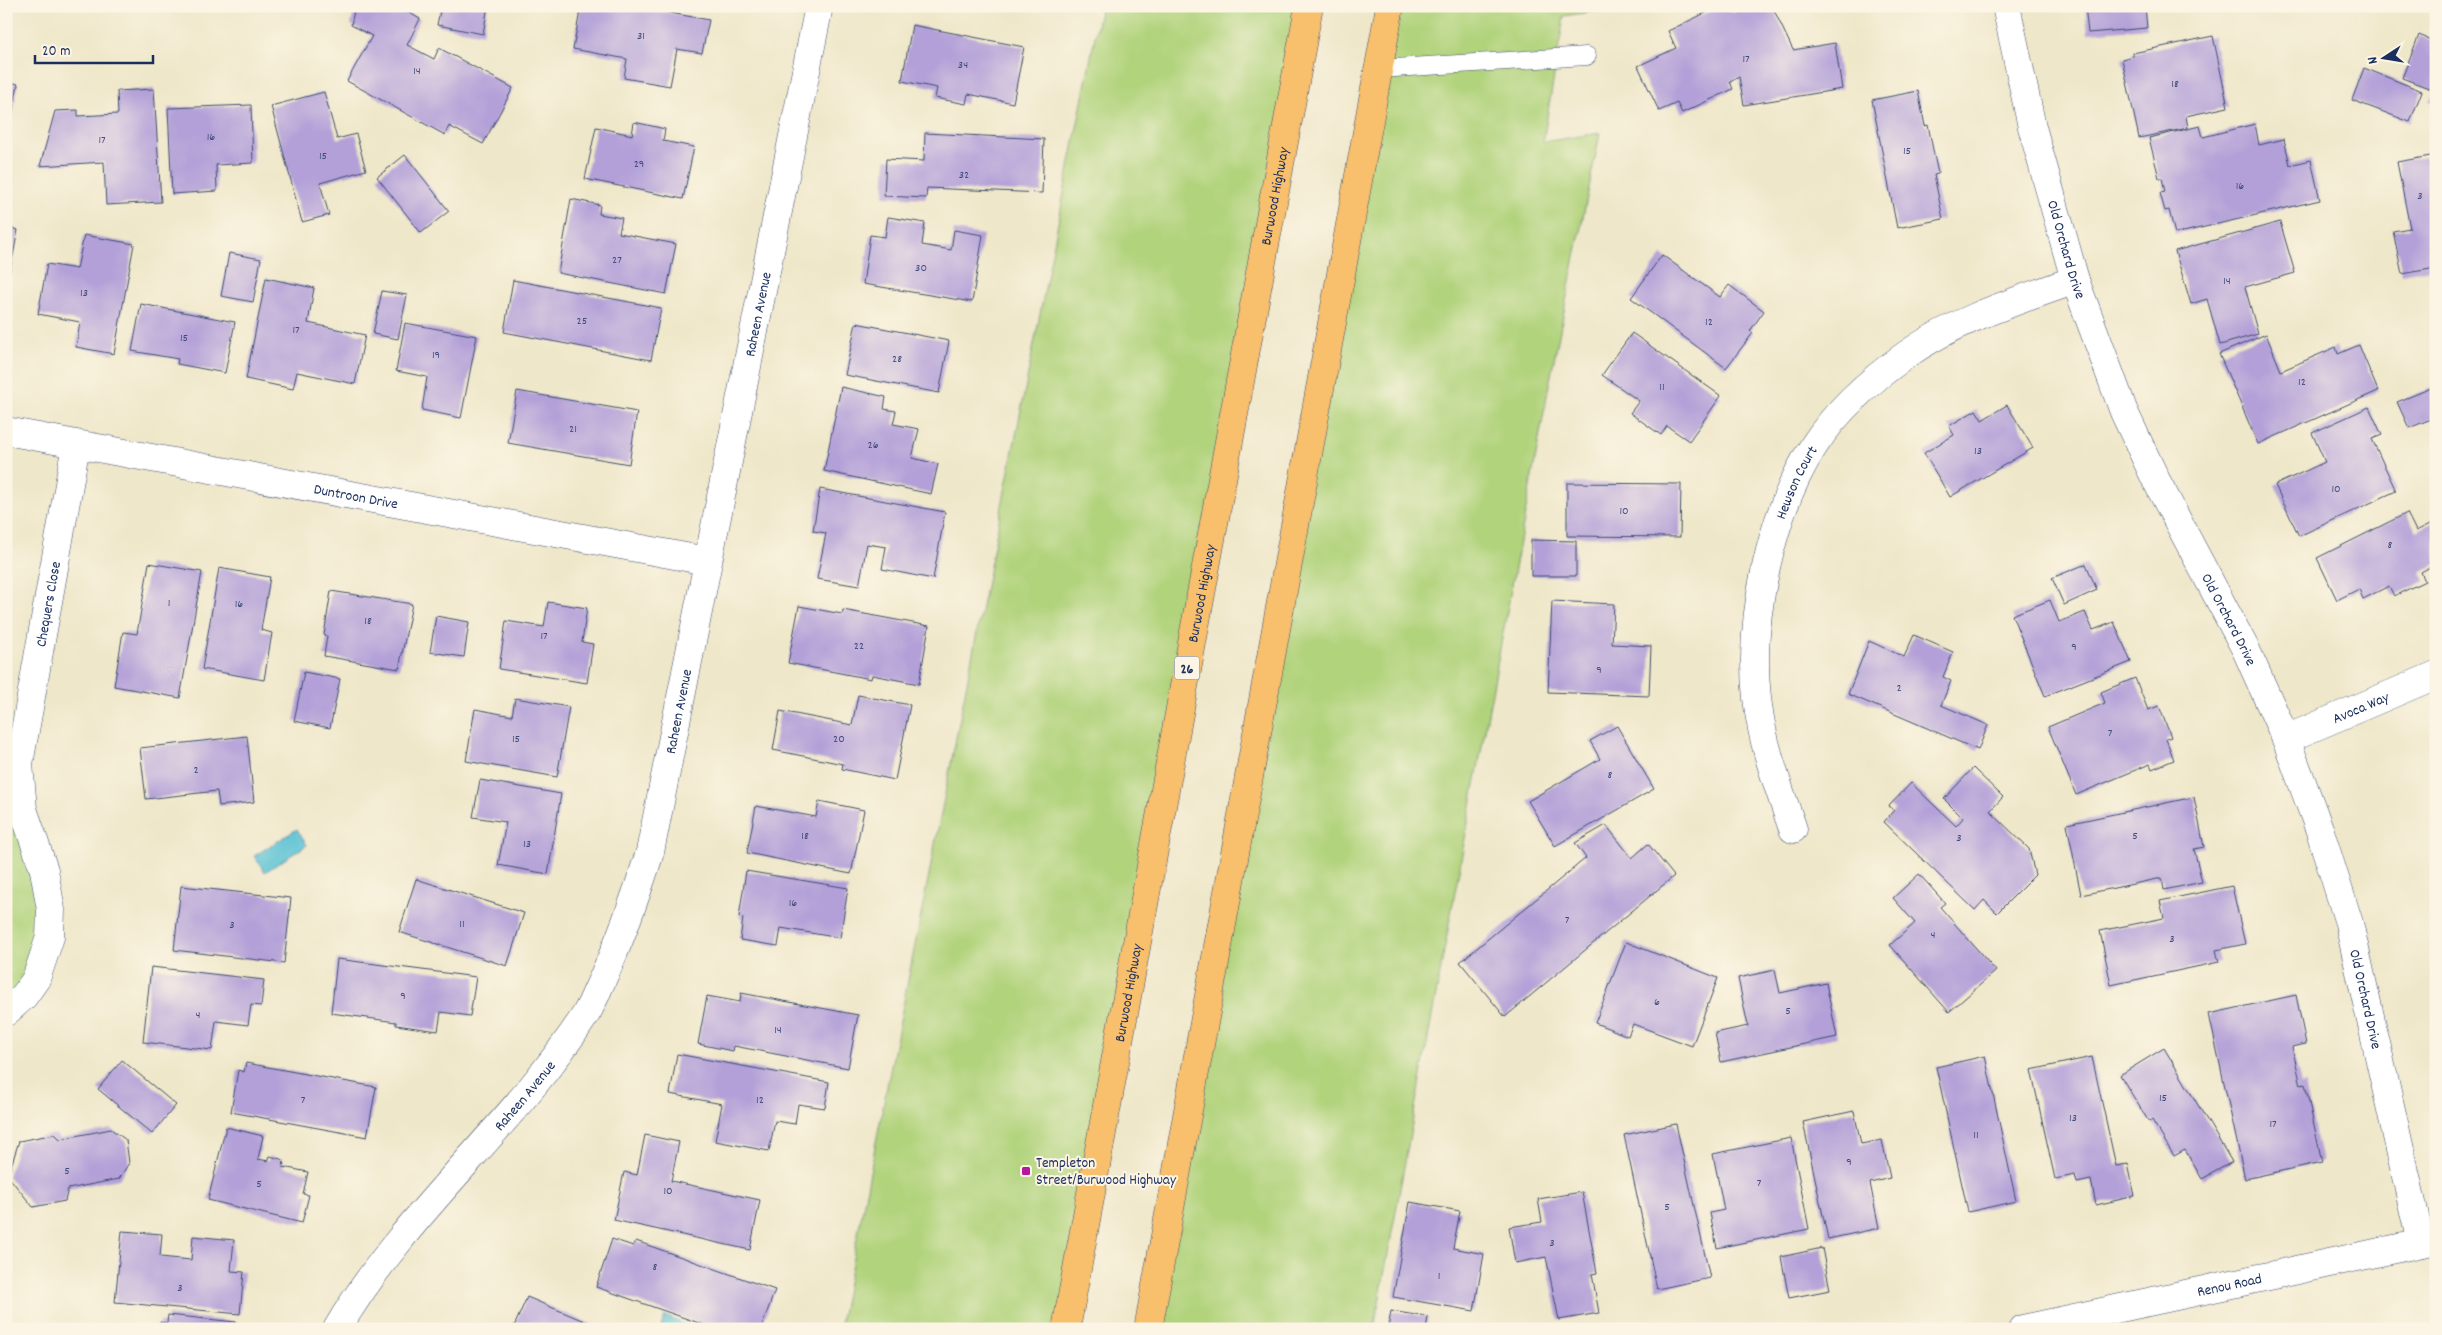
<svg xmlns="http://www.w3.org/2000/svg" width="2442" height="1335" font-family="Dekko,sans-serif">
	<rect width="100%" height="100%" fill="#fcf5e5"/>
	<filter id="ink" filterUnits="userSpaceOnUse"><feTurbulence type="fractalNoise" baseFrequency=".02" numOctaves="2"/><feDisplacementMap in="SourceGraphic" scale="10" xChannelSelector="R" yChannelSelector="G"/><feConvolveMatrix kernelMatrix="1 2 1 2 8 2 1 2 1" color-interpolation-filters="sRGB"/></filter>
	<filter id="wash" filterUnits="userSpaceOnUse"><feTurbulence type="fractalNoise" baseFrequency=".0096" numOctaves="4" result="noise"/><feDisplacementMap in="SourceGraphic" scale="20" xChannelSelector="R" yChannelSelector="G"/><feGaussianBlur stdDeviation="1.12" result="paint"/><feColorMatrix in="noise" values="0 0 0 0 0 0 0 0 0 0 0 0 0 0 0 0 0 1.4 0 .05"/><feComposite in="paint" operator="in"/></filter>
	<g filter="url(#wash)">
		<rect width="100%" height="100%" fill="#efe7c9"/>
		<path fill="#b1d37b" stroke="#66816c" d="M1101,6H1299L1065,1329H839Z
			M1390,6H1611L1610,9L1564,16L1543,142L1600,133L1549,385L1374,1329H1148Z
			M18,765L50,937L6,1012V788Z"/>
		<path fill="#57c1d4" stroke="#397899" d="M297,829L307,845L265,872L254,856Z
			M665,1316L696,1329H660Z"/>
		<g id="blocks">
			<path fill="#b3a0d8" d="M355,6H397L420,19L407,45L434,59L439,48L513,88L483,144L449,126L445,135L347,81L372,36L351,25Z
				M441,6H488L483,34L437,25Z
				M581,6H632L709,20L702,53L677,49L670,86L624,78L627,59L573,49Z
				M1720,6H1730L1733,12L1745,6H1772L1793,50L1835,43L1842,89L1744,105L1739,77L1730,82L1733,89L1682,113L1677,103L1659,111L1638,66L1676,48L1668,31Z
				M2085,6H2145L2147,28L2088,33Z
				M912,25L1024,47L1013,103L968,94L966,104L935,98L937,88L902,81Z
				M2419,35L2436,42V103L2430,101L2434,90L2402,78Z
				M2213,36L2228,107L2186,116L2188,128L2139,138L2122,59L2133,56V53Z
				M2364,68L2422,91L2410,122L2352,100Z
				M6,81L18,84L9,132L6,131Z
				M154,89L161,202L106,205L104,162L40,166L55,111L78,110V116L118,114L117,91Z
				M1918,91L1925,126L1928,125L1938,174L1934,175L1943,219L1897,228L1872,100Z
				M324,92L337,139L356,134L366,170L320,183L329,215L302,222L271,106Z
				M251,105L253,163L216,165L217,191L172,194L168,108Z
				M634,122L665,129L663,141L694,147L683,199L585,179L596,127L632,135Z
				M2255,124L2259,145L2284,139L2290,165L2311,160L2320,200L2175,234L2169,210L2165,211L2160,193L2165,192L2162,178H2159L2149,138L2200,126L2203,137Z
				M925,133L1044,139L1042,193L927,188L926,198L884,196L886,159L924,161Z
				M405,155L449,211L421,233L377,177Z
				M2436,155V268L2402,274L2393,231L2410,228L2397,162Z
				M571,199L600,205L599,214L622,218L619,233L676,244L666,294L558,273Z
				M888,217L925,223L922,245L951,250L954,230L983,235L972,302L863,284L870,235L885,237Z
				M2280,222L2295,273L2245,287L2258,334L2220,345L2207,299L2191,304L2175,251Z
				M6,227L18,230L7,286H6Z
				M84,235L134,244L114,354L76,347L80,322L38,314L47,264L77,269Z
				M229,253L261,259L253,302L221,296Z
				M1662,255L1720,297L1729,285L1764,311L1750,331L1753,333L1726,368L1631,298Z
				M266,278L314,288L308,323L365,335L355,384L297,372L293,389L246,379Z
				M513,280L661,308L651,360L504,332Z
				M382,291L407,295L398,339L373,334Z
				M141,304L235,322L225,373L177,364L178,359L132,351Z
				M405,323L477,336L461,418L422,410L427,377L396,371Z
				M856,323L949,341L939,393L845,375Z
				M1632,333L1721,396L1689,441L1667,426L1661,435L1630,413L1639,401L1602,375Z
				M2266,334L2281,371L2336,347L2338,354L2359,345L2378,391L2258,444L2219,354Z
				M841,387L886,397L884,409L896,411L893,424L919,429L912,458L938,464L931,494L824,471Z
				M2431,388L2436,399V417L2409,428L2397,402Z
				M517,391L637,412L629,464L508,443Z
				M2007,405L2033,448L1950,497L1924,453L1954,435L1949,426L1976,410L1982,420Z
				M2369,407L2382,435L2372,439L2396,491L2299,536L2275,485L2325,462L2312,433Z
				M1567,483L1681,484L1680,537L1567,536Z
				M820,489L945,512L933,579L882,569L886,547L867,544L859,586L817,579L826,533L813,531Z
				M2407,513L2416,531L2436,521V564L2421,572L2425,581L2394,596L2389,586L2363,599L2359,589L2337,600L2317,558Z
				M1531,540L1576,541V576H1531Z
				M149,563L202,572L180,698L114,686L123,632L137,634Z
				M2086,564L2097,590L2064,605L2052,578Z
				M219,568L270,577L261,630L272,633L264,680L202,669Z
				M331,591L412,604L399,669L324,656L327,636L324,635Z
				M2050,600L2059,622L2085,612L2093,630L2114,622L2131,662L2045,696L2012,615Z
				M1552,601L1614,604L1612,644L1651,646L1649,696L1548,692Z
				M548,602L587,608L582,642L593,644L587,683L499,669L506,621L544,627Z
				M799,606L842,614L843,610L929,626L919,684L872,675L871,679L788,663Z
				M436,616L469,622L464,657L430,652Z
				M1914,635L1953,652L1943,677L1951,681L1941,705L1988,725L1978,750L1848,694L1869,641L1904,657Z
				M304,672L340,679L330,728L294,721Z
				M2135,678L2148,710L2159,706L2171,737L2166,739L2174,760L2152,769L2150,764L2076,795L2048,727L2105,703L2101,692Z
				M858,695L910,705L895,780L842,769L843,764L773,750L780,711L852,725Z
				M515,698L569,707L557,777L466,761L475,709L512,716Z
				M1617,726L1654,789L1555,846L1528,801L1600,759L1590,741Z
				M247,736L254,802L219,806L217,791L146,799L140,748Z
				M1973,768L2003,797L1990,811L2029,849L2035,875L1997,913L1984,900L1975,910L1884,822L1894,810L1889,806L1911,783L1956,826L1963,818L1944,799Z
				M480,780L561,794L548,874L498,865L506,822L473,817Z
				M2194,797L2204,847L2194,849L2202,882L2164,890L2162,878L2081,895L2067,824Z
				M819,801L864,810L851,874L747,853L756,806L816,817Z
				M1606,825L1632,858L1648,844L1674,876L1505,1017L1460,962L1586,858L1575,843Z
				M746,871L848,888L840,938L781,928L778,946L740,940L743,918L739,917Z
				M1919,874L1945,903L1940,907L1996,971L1949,1012L1890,945L1915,923L1893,898Z
				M416,879L524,913L507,966L399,932Z
				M181,886L291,898L284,963L174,950Z
				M2232,886L2245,944L2216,950L2219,962L2111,985L2100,931L2164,918L2160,901Z
				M1626,942L1718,978L1692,1046L1633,1024L1628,1036L1595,1023Z
				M337,959L476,977L470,1016L441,1012L438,1031L396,1025V1022L331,1013Z
				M151,967L264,980L261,1006L251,1005L248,1025L216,1021L212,1050L143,1042Z
				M1775,970L1780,993L1826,983L1837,1037L1721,1062L1715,1033L1748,1026L1738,978Z
				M741,993L858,1015L848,1068L734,1046L733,1051L698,1044L707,996L740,1002Z
				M2296,995L2306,1044L2292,1047L2301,1085L2305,1084L2322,1162L2245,1179L2209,1014Z
				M2164,1048L2232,1162L2202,1179L2185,1150L2174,1156L2152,1120L2149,1122L2120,1075Z
				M677,1054L829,1082L825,1108L798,1104L795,1124L775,1121L769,1151L715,1141L722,1104L670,1094Z
				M1985,1056L2016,1201L1968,1212L1936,1067Z
				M2092,1057L2116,1166L2128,1164L2135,1196L2096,1205L2091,1180L2077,1183L2075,1175L2055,1179L2031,1070Z
				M122,1060L176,1105L152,1134L98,1089Z
				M246,1063L376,1087L367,1137L231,1112L238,1070L244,1072Z
				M1854,1111L1861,1144L1882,1140L1890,1178L1870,1183L1879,1228L1828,1239L1803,1122Z
				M1676,1124L1710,1278L1657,1289L1624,1135Z
				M226,1127L263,1136L258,1159L268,1161L270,1156L284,1160L283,1167L308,1172L303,1194L309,1195L302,1223L208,1200Z
				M111,1129L126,1140L129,1163L119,1179L68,1189L65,1201L33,1207L8,1176L19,1141L55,1134L60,1139Z
				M645,1135L679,1142L671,1181L760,1200L750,1250L614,1220L624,1172L637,1175Z
				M1791,1138L1809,1229L1717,1248L1710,1213L1724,1210L1713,1154Z
				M1582,1192L1597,1273L1592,1274L1599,1313L1559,1320L1546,1257L1515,1263L1509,1227L1542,1222L1538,1199Z
				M1410,1202L1460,1211L1453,1248L1484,1254L1474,1311L1393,1297Z
				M122,1231L162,1234L160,1257L191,1260L193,1236L234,1240L231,1271L244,1272L240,1314L115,1302Z
				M612,1239L633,1246L636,1241L775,1290L761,1329H716L596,1287Z
				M1822,1248L1830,1290L1789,1298L1781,1257Z
				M527,1297L603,1329H513Z
				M1391,1311L1428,1317L1426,1329H1388Z
				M168,1315L236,1322L235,1329H159L160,1322L167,1323Z"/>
		</g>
	</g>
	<g filter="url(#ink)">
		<use href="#blocks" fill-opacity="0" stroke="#3b4b6e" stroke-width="1"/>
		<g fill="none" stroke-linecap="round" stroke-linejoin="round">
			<defs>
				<path id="lane" d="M1378,69L1587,56"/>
				<g id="street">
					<path id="s1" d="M2006,6L2032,127L2075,280L2124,412L2156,480L2246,650L2286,739L2320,831L2349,923L2421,1243"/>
					<path id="s2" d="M6,431L707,561"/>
					<path id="s3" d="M2286,739L2436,675"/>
					<path id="s4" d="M1793,829C1778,786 1762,744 1757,698C1748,619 1771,511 1815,444C1838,409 1872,379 1906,355C1957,319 2017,301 2075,280"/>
					<path id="s5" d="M6,1012L24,996L36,979L50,937L51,910L44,870L23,809L19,764L76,445"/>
					<path id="s6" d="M337,1329C405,1212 513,1127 586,1014C592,1004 597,991 602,980C621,938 636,896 650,852L819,6"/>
					<path id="s7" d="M2023,1329L2436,1240"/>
				</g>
				<g id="highway">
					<path id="s8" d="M1066,1329L1309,6"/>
					<path d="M1148,1329L1390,6"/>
				</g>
			</defs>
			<use href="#lane" stroke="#3b4b6e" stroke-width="19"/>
			<use href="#street" stroke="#3b4b6e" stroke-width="29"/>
			<use href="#highway" stroke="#3b4b6e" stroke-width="29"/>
			<use href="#lane" stroke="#fff" stroke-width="18"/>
			<use href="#street" stroke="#fff" stroke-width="28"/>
			<use href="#highway" stroke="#f8bf6c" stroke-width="28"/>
		</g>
	</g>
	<rect fill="#b5179e" stroke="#fcf5e5" stroke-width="2" x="1021" y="1166" width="10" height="10" rx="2.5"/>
	<g text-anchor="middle" stroke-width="4" stroke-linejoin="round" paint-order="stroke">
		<g font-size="12" fill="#414b7c">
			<text x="641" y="39">31</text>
			<text x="1746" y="62">17</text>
			<text x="963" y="68">34</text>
			<text x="417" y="74">14</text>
			<text x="2175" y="87">18</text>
			<text x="211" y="140">16</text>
			<text x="102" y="143">17</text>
			<text x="1907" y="154">15</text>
			<text x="323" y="159">15</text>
			<text x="639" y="167">29</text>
			<text x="964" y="178">32</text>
			<text x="2240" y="189">16</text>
			<text x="2420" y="199">3</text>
			<text x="617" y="263">27</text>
			<text x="921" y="271">30</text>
			<text x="2227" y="284">14</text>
			<text x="84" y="296">13</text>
			<text x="582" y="324">25</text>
			<text x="1709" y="325">12</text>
			<text x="296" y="333">17</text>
			<text x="184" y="341">15</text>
			<text x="436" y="358">19</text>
			<text x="897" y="362">28</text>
			<text x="2302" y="385">12</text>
			<text x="1662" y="390">11</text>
			<text x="573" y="432">21</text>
			<text x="873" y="448">26</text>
			<text x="1978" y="454">13</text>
			<text x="2336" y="492">10</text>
			<text x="1624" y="514">10</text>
			<text x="2390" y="548">8</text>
			<text x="169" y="606">1</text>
			<text x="239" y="607">16</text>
			<text x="368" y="624">18</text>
			<text x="544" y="639">17</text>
			<text x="859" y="649">22</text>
			<text x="2074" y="650">9</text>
			<text x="1599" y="673">9</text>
			<text x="1899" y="691">2</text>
			<text x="2110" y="736">7</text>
			<text x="516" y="742">15</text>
			<text x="839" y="742">20</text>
			<text x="196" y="773">2</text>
			<text x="1610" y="778">8</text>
			<text x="805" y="839">18</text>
			<text x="2135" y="839">5</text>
			<text x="1959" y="841">3</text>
			<text x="527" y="847">13</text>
			<text x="793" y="906">16</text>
			<text x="1567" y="923">7</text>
			<text x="462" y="927">11</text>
			<text x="232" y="928">3</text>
			<text x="1933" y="938">4</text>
			<text x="2172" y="942">3</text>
			<text x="403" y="999">9</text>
			<text x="1657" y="1005">6</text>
			<text x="1788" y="1014">5</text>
			<text x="198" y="1018">4</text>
			<text x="778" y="1033">14</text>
			<text x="2163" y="1101">15</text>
			<text x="303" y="1103">7</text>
			<text x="760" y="1103">12</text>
			<text x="2073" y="1121">13</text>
			<text x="2273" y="1127">17</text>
			<text x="1976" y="1138">11</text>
			<text x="1849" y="1165">9</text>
			<text x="67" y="1174">5</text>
			<text x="1759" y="1186">7</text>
			<text x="259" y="1187">5</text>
			<text x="668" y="1194">10</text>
			<text x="1667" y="1210">5</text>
			<text x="1552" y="1246">3</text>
			<text x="655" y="1270">8</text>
			<text x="1439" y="1279">1</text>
			<text x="180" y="1291">3</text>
		</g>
		<rect fill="#fcf5e5" stroke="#5e6a86" stroke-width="1" x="1174.5" y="656.5" width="25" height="23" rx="4"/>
		<g font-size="14" font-weight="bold" fill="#1b2f5e">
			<text x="1187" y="673">26</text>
		</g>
		<g font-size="15" fill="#1b2f5e" stroke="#fcf5e5">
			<text dy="5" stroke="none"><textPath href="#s8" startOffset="1152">Burwood Highway</textPath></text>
			<text dy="5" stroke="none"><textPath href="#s1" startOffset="251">Old Orchard Drive</textPath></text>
			<text dy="5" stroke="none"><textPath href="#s6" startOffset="1125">Raheen Avenue</textPath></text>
			<text dy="5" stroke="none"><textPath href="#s4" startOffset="358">Hewson Court</textPath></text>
			<text dy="5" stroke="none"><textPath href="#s2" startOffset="356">Duntroon Drive</textPath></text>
			<text dy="5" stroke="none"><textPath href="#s8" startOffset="748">Burwood Highway</textPath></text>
			<text dy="5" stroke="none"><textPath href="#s5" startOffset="429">Chequers Close</textPath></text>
			<text dy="5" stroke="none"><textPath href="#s1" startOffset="656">Old Orchard Drive</textPath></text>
			<text dy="5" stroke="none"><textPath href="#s3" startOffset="81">Avoca Way</textPath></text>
			<text dy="5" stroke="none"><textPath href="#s6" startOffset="720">Raheen Avenue</textPath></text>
			<text dy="5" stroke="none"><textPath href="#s8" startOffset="342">Burwood Highway</textPath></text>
			<text dy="5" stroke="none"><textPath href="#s1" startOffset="1061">Old Orchard Drive</textPath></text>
			<text dy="5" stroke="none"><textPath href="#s6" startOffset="300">Raheen Avenue</textPath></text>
			<text dy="5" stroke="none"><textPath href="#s7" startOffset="211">Renou Road</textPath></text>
		</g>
		<g font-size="15" fill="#1b2f5e" stroke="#fcf5e5" text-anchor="start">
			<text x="1036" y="1167">Templeton<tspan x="1036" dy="17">Street/Burwood Highway</tspan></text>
		</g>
	</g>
	<rect width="2442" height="1335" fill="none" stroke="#fcf5e5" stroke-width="25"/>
	<g transform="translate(2384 58) rotate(258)" stroke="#fcf5e5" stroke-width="4" paint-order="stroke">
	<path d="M0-4L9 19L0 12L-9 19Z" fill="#1b2f5e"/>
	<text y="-8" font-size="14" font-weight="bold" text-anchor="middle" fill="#1b2f5e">N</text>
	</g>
	<path d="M35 55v8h118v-8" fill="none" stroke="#1b2f5e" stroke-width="2.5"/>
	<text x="42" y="55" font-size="15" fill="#1b2f5e" stroke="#fcf5e5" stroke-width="4" paint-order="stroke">20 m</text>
</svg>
